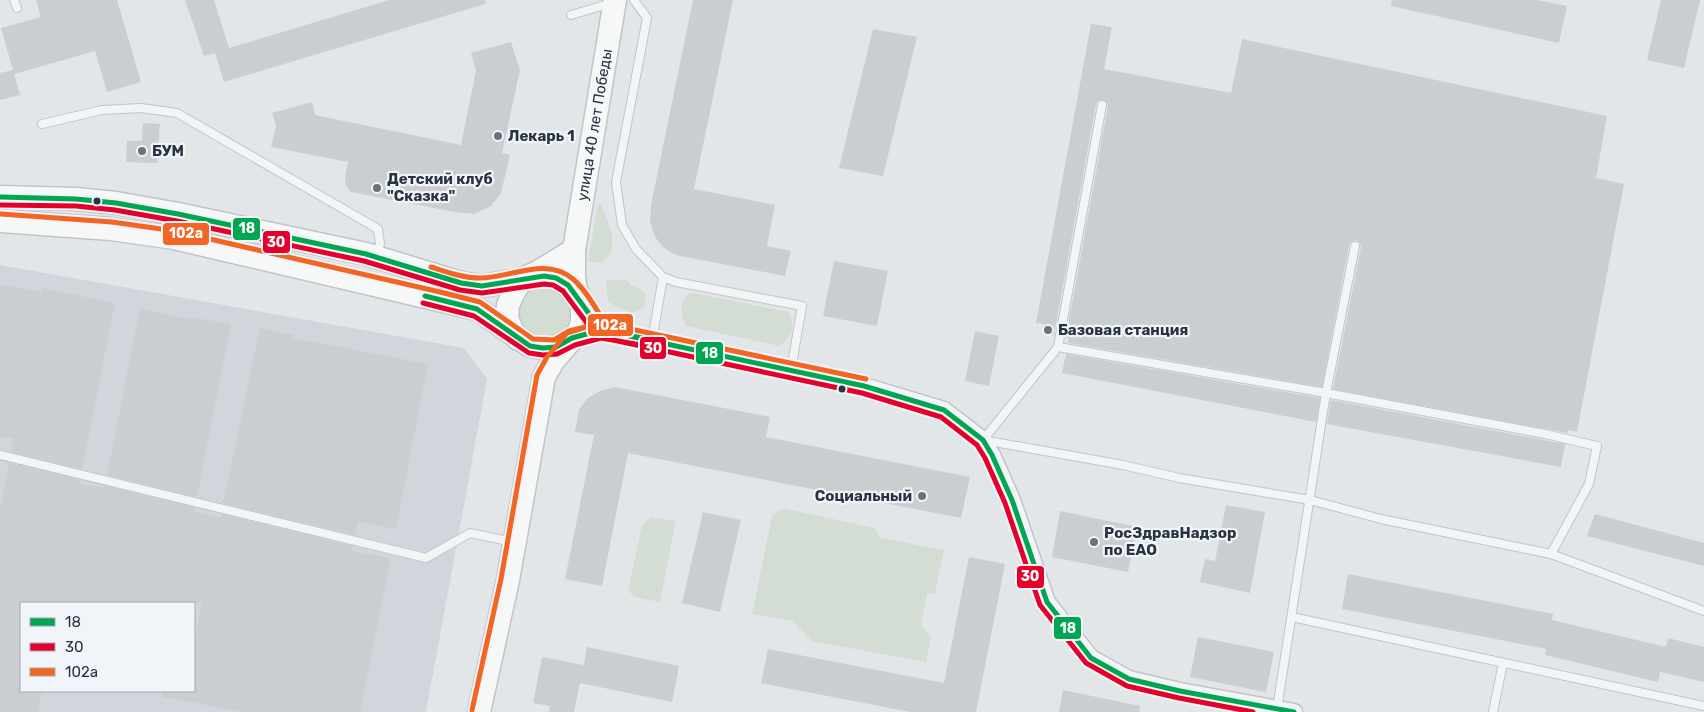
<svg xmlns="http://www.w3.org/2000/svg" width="1704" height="712" font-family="Rubik,sans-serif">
	<rect width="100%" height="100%" fill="#e3e6e9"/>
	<path fill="#d1d6dc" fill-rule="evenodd" d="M0,265L464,348L487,379L426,712H0ZM21,603H194V691H21Z"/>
	<path fill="#d4ddd4" d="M598,204H601C608,223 623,250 601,263L588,261Z
		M610,280H627L631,285L643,291L646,294L644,308L632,313L616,307L608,301L606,281Z
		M546,282L570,297L573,316L570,325L563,333L546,340L528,335L517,321L516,303L527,287Z
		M690,293H693L789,312C795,327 793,337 779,346L686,326C681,315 678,301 690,293Z
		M782,508L875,528L880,538L944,550L935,593L927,594L921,625L931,638L926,662L812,641L792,621L752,614L772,516Z
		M651,517L676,521L660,602L634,597L628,590L642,526Z"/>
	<path fill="#cbced1" d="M36,0H117L141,82L107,92L95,51L14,74L1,28L41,17Z
		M185,0H214L229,48L389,0H485V4L224,82L215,53L204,56Z
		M693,0H733L694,189L775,205L767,246L791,251L785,276L675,255L663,247L655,237L650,221L651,205Z
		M1392,0H1537L1567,6L1559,43L1391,6Z
		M1661,0H1700L1684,68L1647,60Z
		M1091,24L1112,27L1104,69L1231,93L1242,39L1607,116L1596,178L1624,184L1577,432L1568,430V433L1333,389L1361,247L1359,242L1356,240L1351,242L1349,245L1322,387L1068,343L1069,338L1066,337L1108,106L1107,103L1103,100H1100L1096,104L1054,335L1043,333L1044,324L1036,323Z
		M873,29L917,37L883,176L839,168Z
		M511,42L520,70L502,153L510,155L501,193L491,206L474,214L455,212L351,192L346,186L345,178L348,162L271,147L276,126L272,113L312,102L315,115L461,145L476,71L471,53Z
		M13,70L20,95L0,100V73Z
		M143,123L160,124L157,163L126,162L127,141H142Z
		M834,261L888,271L877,326L823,316Z
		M0,285L42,292V288L115,303L82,469L11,452L13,438L0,437Z
		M140,309L196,320L197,318L231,324L197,497L107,475Z
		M260,328L293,335V338L428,364L396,529L358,522L355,535L223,503Z
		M975,331L999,336L989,386L965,381Z
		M1066,354L1320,398L1316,422L1062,373Z
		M615,387L770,417L766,437L970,477L961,518L628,453L602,586L565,579L594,435L575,432L579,409L588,398L600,391Z
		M1331,400L1565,444L1561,467L1332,425L1327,424Z
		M9,463L80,480L79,483L105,488V486L195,508L194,512L220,517L221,514L353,546L352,551L391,558L360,712H245L162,697L163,691H194V645L202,603H21V691H42L38,712H0V509Z
		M1226,505L1265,512L1250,593L1200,582L1205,559L1215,561Z
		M1060,511L1137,527L1128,572L1052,557Z
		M703,512L741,520L720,612L682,603Z
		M1595,514L1704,543V566L1587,536Z
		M969,557L1005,564L976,712H910L761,683L768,649L944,683Z
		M1348,574L1553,614L1552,620L1666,647L1668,638L1704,647V682L1660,672L1658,682L1545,655L1546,649L1342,609Z
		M1198,637L1274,652L1266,692L1190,677Z
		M587,647L679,666L672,702L580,683L574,712H549L550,706L533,703L542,657L584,665Z
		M1063,690L1140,706L1139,712H1059Z"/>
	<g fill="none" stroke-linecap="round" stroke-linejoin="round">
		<defs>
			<path id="service" d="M14,0L17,8
				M634,0L647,18L616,182L622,225L636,249L663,277L676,282L802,306L791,370
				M571,15L612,3
				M1102,105L1058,347L983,440L1123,465L1179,478L1310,500L1381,519L1551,554L1589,484L1597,446L1545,434L1326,393L1355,246
				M42,124L102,110L141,108L177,113L378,229L380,244L378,250L373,252
				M652,341L663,277
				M1058,347L1326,393L1277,709
				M0,455L426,558L470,533L513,542
				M1551,554L1704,611
				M1292,617L1704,706
				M1493,712L1503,663"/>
			<path id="minor" d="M572,338L601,330L864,386L944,410L983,440L992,455L1012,500L1047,602L1091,658L1129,679L1180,691L1294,712"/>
			<g id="secondary">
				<path d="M0,197L76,199L116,203L178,214L366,254L461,283L482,286L544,276L556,278L568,285L579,300"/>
				<path d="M0,221L111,229L174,238L477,309L530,346L543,348L556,347L569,340"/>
				<path d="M518,339L514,334L507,319L508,305L514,292L522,279L538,272L574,250"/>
				<path id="s1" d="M479,712L508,580L544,377L553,361L579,331L582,322V304L576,290L574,277V250L615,0"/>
			</g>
		</defs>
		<use href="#service" stroke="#c1c4c7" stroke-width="10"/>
		<use href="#minor" stroke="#c1c4c7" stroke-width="19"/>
		<use href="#secondary" stroke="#c1c4c7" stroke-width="25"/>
		<use href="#service" stroke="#f3f4f5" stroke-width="8"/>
		<use href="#minor" stroke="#f3f4f5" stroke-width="16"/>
		<use href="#secondary" stroke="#f6f7f7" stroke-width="22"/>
		<defs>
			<path id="bus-1" d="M0,197L76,199L116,203L178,214L366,254L461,283L482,286L544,276L556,278L568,285L601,330L864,386L944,410L983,440L992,455L1012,500L1047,602L1091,658L1129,679L1180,691L1294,712
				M425,296L477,309L530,346L543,348L556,347L572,338L601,330L642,338"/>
			<path id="bus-2" d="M0,205L76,206L115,210L177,221L364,261L460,290L482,293L544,284L553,285L563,291L595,334L599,337L862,393L941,417L977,445L985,458L1005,503L1040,605L1086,663L1127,686L1179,698L1253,712
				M423,303L474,316L529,353L543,355L557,354L575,345L601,338L641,345"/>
			<path id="bus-3" d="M1,214L112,222L175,231L440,292L480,302L533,339L554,340L569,331L602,323L866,379
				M431,267C447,272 463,278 480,278C511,278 545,256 573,279C587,291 597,311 607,326
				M472,710L501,579L537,375L547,357L567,333L592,325"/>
		</defs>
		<use href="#bus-1" stroke="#f1f4f8" stroke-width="9"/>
		<use href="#bus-2" stroke="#f1f4f8" stroke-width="9"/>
		<use href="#bus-3" stroke="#f1f4f8" stroke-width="9"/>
		<use href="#bus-1" stroke="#00a651" stroke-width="5"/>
		<use href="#bus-2" stroke="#e4002b" stroke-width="5"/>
		<use href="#bus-3" stroke="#f26522" stroke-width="5"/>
	</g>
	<g fill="#6a727d" stroke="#f1f4f8" stroke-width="2">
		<circle cx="498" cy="136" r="5"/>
		<circle cx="142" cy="151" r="5"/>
		<circle cx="377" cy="188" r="5"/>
		<circle cx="1048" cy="330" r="5"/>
		<circle cx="922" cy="496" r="5"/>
		<circle cx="1094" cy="542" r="5"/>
	</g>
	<g fill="#293443" stroke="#f1f4f8" stroke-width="2">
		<circle cx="97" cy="201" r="4.5"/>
		<circle cx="842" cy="389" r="4.5"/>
	</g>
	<g text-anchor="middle" stroke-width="4.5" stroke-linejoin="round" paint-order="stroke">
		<g font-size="15" fill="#293443" stroke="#f1f4f8">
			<text dy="5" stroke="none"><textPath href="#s1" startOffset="609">улица 40 лет Победы</textPath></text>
		</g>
		<g font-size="15" font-weight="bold" fill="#293443" stroke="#f1f4f8" text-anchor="start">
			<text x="508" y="141">Лекарь 1</text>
			<text x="152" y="156">БУМ</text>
			<text x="387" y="184">Детский клуб<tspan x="387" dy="17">"Сказка"</tspan></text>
			<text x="1058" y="335">Базовая станция</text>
			<text x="912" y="501" text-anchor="end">Социальный</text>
			<text x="1104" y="538">РосЗдравНадзор<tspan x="1104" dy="17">по ЕАО</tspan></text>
		</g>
	</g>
	<g stroke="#f1f4f8" stroke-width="2">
		<rect x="232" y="217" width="29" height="24" rx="5" fill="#00a651"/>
		<rect x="162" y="222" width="48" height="24" rx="5" fill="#f26522"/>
		<rect x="262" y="230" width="29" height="24" rx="5" fill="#e4002b"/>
		<rect x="587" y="313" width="47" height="24" rx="5" fill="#f26522"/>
		<rect x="639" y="336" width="28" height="24" rx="5" fill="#e4002b"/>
		<rect x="695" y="341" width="29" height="24" rx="5" fill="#00a651"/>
		<rect x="1016" y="565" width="29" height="24" rx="5" fill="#e4002b"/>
		<rect x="1053" y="616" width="29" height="24" rx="5" fill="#00a651"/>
	</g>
	<g font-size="14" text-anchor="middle" font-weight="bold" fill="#fff">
		<text x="247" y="233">18</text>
		<text x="186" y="238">102а</text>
		<text x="276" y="247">30</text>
		<text x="610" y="330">102а</text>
		<text x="653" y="353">30</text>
		<text x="710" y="358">18</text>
		<text x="1030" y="581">30</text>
		<text x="1068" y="633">18</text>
	</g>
	<rect x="20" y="602" width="175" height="90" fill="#f1f4f8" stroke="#a1a7b0"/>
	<rect x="30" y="618" width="25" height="8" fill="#00a651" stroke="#a1a7b0"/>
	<text x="65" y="627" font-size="15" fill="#293443">18</text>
	<rect x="30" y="643" width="25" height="8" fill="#e4002b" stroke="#a1a7b0"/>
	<text x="65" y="652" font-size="15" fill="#293443">30</text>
	<rect x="30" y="668" width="25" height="8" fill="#f26522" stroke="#a1a7b0"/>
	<text x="65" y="677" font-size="15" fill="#293443">102а</text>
</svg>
